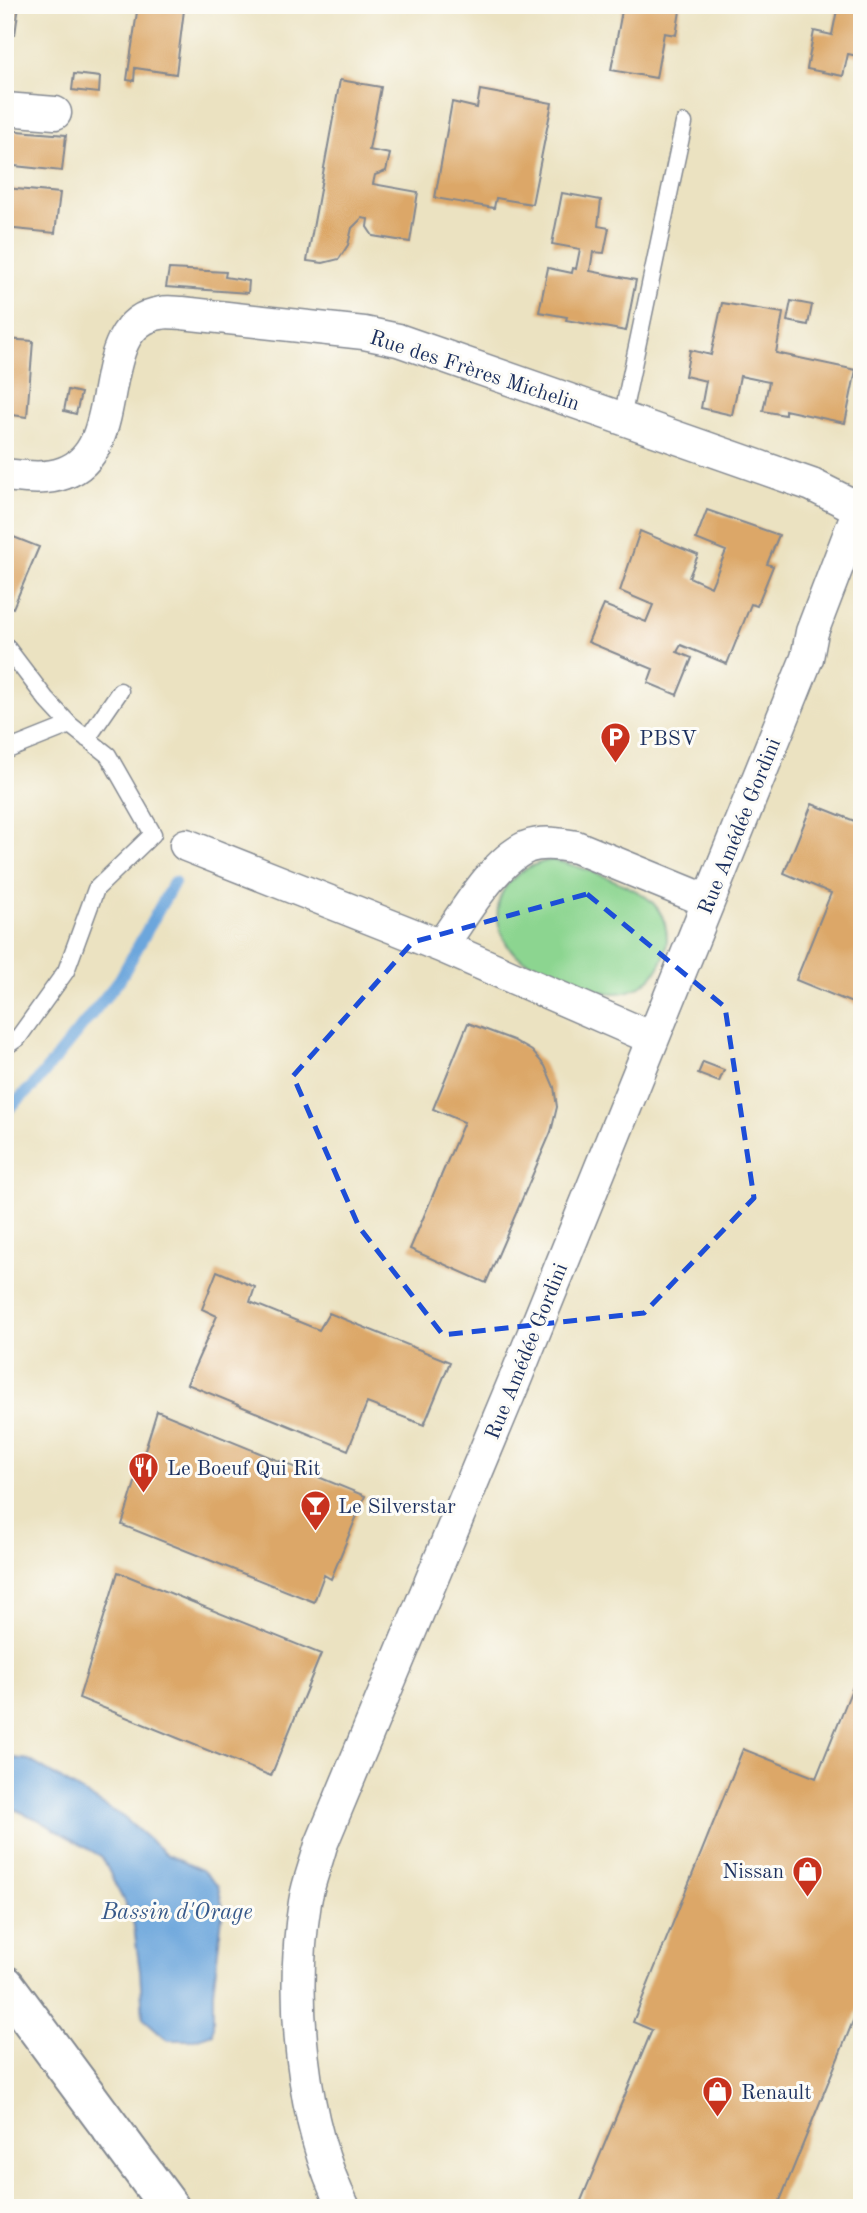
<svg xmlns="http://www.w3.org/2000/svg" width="867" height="2213" font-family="'Old Standard TT',serif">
	<rect width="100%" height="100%" fill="#fdfcf7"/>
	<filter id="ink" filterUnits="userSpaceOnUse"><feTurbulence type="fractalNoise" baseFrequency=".0143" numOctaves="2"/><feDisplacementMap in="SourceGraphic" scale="14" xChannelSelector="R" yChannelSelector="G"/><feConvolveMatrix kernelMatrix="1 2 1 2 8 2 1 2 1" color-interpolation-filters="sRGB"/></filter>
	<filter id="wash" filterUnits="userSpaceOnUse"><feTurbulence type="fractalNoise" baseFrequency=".00686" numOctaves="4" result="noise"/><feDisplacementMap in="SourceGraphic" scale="28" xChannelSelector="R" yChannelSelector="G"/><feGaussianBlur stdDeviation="1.57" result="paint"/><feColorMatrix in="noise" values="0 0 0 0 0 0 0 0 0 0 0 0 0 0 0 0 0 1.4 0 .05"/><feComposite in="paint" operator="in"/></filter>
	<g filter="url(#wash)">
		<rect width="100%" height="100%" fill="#ebe2c1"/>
		<path fill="#8cd590" stroke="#548277" stroke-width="2" d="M551,860C575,864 637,886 653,903C685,937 658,996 611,993C590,992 530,966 514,953C505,944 500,932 498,920C494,886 521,866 551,860Z"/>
		<path fill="#6ca6dc" stroke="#446a9d" stroke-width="2" d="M5,1757L29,1760L123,1817L167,1855L202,1870L218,1886L223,1908L213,1992V2033L191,2040H168L143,2018L140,1971L133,1920L102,1857L37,1819L5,1805Z"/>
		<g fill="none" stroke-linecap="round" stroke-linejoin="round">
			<path stroke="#6ca6dc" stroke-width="12" d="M5,1112L35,1084L120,979L174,882"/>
		</g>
		<g id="blocks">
			<path fill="#dca768" d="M5,5H19L15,35L5,34Z
				M138,5L184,10L176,74L135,68L134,81L127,80Z
				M623,5H681L676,35L664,33L656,78L611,70Z
				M838,5H862V57L848,54L843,76L807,69L814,31L832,35Z
				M74,74L100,77L99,93L72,90Z
				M340,80L381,87L369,150L390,154L386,171L375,175L373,184L418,192L410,242L373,236L367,227L368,219L362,218L352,228L348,245L339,259L323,263L307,261Z
				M480,90L552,103L532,204L496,198L494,208L435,198L452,102L477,108Z
				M5,130L66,135L62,171L5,165Z
				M5,188L60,193L55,233L5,228Z
				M562,193L601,200L598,226L609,228L604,253L593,252L590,271L636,280L626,331L566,320L567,317L539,312L548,268L572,273L573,268L576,269L580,249L552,244Z
				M169,269L226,272L225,277L249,281L248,293L166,287Z
				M791,301L812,305L808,325L787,321Z
				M722,303L783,313L776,353L856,370L845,423L785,410V415L763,411L769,382L740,376L732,415L701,408L706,381L685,376L690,350L711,355Z
				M5,339L33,341L27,417L5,414Z
				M68,390L81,393L76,414L64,411Z
				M707,510L779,535L767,564L773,566L757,606L751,604L727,664L681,645L677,652L692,658L677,695L648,683L653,669L588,642L604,605L646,622L653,605L620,591L640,531L698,555L689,577L711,587L726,551L696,539Z
				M6,534L39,547L13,608L5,605Z
				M812,804L862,824V1007L796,980L831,893L784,873Z
				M468,1023L513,1040L532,1051L545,1066L554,1087L557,1107L551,1132L486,1283L410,1249L464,1122L433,1109Z
				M703,1062L724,1070L719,1082L698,1074Z
				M217,1271L255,1287L250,1302L319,1330L329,1313L450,1362L424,1425L367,1403L348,1450L187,1384L217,1316L202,1309Z
				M157,1411L365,1496L331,1579L324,1575L314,1602L122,1525Z
				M118,1572L321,1654L271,1776L79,1698Z
				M862,1664V1999L777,2208H578L652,2030L633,2022L743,1749L816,1778Z"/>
		</g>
	</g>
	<g filter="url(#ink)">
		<use href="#blocks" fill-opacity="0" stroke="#838890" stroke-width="2"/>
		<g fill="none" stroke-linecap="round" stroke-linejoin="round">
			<defs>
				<path id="lane" d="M622,418L684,123
					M5,645L46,699L70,725L108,755L153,834L96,889L66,971L18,1038L5,1047
					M87,739L120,691
					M5,751L70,725"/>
				<path id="street" d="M5,109L55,113
					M5,475C25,477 45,480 64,473C132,449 87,324 161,313C168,311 176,313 182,313L364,333L398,340L812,485L862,510
					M186,845L441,946L652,1038
					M441,946C463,916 493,862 527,847C542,841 561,844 576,847L708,901
					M344,2208C301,2123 290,1996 305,1902C308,1883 316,1864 321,1845L514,1382L807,658L812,632L859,509"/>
				<path id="secondary" d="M5,1985L170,2208"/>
			</defs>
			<use href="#lane" stroke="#838890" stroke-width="19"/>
			<use href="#street" stroke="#838890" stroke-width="35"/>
			<use href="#secondary" stroke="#838890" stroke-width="42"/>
			<use href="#lane" stroke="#fff" stroke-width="16"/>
			<use href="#street" stroke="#fff" stroke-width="32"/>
			<use href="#secondary" stroke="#fff" stroke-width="38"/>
		</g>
	</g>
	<path fill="none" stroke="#1d4ed8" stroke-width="5" stroke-dasharray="14 9" stroke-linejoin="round" d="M587,894L725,1007L754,1198L644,1313L443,1335L359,1227L293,1076L413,942Z"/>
	<defs>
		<symbol id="parking-pin" viewBox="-11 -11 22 30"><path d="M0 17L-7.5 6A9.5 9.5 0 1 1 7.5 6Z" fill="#c8321e" stroke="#fdfcf7"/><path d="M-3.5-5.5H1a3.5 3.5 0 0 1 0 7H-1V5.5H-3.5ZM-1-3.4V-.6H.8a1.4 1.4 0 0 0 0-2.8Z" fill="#fff"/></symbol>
		<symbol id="restaurant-pin" viewBox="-11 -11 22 30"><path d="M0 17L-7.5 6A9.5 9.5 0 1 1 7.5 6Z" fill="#c8321e" stroke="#fdfcf7"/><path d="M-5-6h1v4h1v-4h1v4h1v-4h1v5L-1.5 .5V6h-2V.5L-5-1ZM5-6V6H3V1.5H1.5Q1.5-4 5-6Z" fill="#fff"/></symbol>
		<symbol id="bar-pin" viewBox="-11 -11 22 30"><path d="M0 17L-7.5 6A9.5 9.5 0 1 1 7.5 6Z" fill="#c8321e" stroke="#fdfcf7"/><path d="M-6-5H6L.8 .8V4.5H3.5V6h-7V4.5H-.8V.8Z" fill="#fff"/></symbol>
		<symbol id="shop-pin" viewBox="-11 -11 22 30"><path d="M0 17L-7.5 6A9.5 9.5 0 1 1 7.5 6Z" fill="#c8321e" stroke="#fdfcf7"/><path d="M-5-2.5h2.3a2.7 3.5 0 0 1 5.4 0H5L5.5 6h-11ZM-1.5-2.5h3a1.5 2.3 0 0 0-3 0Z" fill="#fff"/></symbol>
	</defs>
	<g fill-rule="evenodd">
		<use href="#parking-pin" x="598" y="720" width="35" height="47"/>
		<use href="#restaurant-pin" x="126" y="1450" width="35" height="47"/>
		<use href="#bar-pin" x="298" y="1488" width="35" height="47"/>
		<use href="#shop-pin" x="790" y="1854" width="35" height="47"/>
		<use href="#shop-pin" x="700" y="2074" width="35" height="47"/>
	</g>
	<g text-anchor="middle" stroke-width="6" stroke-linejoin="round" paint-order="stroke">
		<g font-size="21" fill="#1b2f5e" stroke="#fdfcf7">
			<text transform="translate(475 370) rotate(18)" y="7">Rue des Frères Michelin</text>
			<text transform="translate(739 826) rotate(-68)" y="7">Rue Amédée Gordini</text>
			<text transform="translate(526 1351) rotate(-68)" y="7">Rue Amédée Gordini</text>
		</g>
		<g font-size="21" fill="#1b2f5e" stroke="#fdfcf7" text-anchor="start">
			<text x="639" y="745">PBSV</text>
			<text x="167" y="1475">Le Boeuf Qui Rit</text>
			<text x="338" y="1513">Le Silverstar</text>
			<text x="784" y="1878" text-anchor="end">Nissan</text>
			<text x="741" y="2099">Renault</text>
		</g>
		<g font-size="23" font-style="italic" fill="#37598a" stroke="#fdfcf7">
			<text x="177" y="1919">Bassin d'Orage</text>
		</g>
	</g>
	<rect width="867" height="2213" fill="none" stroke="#fdfcf7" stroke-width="28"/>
</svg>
